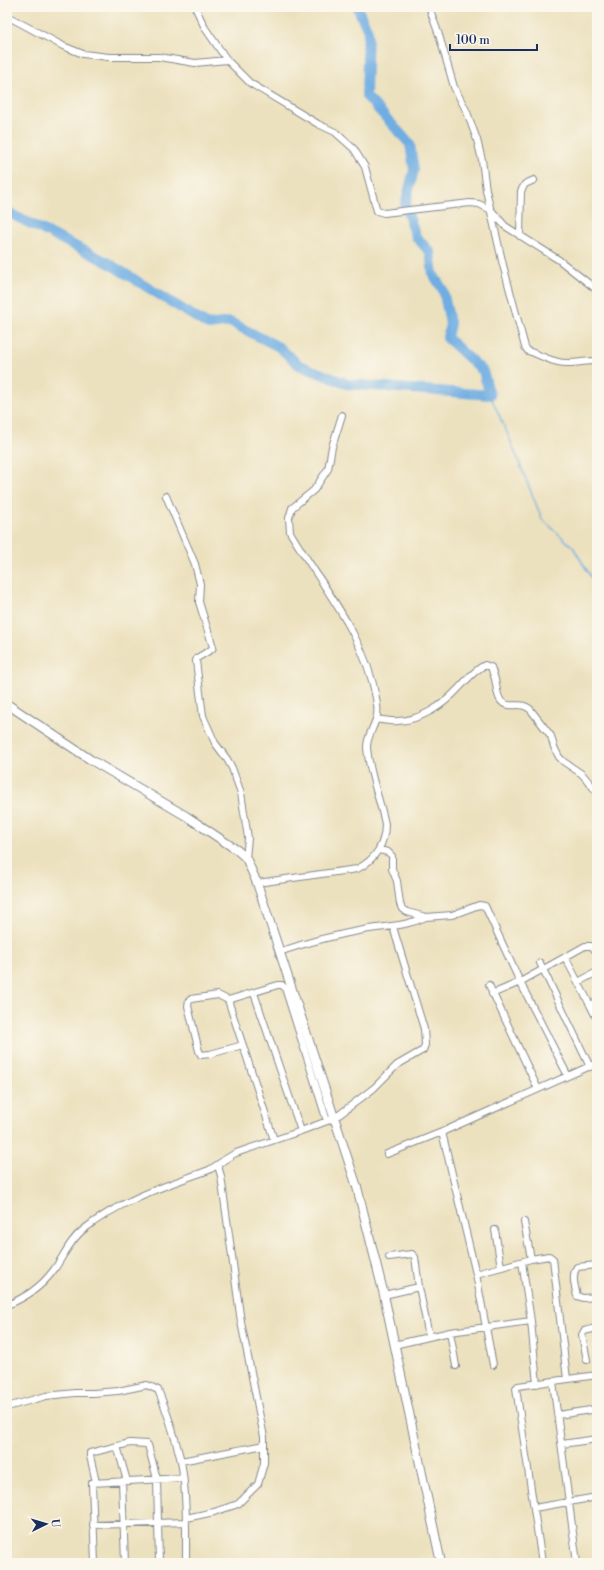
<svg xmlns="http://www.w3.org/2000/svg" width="604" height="1570" font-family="'Libre Bodoni',serif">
	<rect width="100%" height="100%" fill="#fbf7ec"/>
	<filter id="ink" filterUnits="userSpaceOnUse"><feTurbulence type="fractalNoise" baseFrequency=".025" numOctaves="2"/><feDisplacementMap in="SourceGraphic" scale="8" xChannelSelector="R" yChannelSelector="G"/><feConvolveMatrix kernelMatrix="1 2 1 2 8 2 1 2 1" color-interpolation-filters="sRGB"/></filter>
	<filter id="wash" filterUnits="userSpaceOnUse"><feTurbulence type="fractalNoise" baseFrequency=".012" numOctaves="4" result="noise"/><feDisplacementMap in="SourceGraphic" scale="16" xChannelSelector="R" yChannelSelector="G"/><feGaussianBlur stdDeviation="0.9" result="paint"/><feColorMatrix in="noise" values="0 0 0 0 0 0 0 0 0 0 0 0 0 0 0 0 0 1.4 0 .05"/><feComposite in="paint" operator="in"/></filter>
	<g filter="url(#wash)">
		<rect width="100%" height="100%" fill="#ece1be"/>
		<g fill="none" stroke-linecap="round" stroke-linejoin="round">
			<path stroke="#70ade2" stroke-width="1.5" d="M490,395L508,435L542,519L573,547L597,587"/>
			<path stroke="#70ade2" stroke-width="10" d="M7,212L105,261L208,325L230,322L279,347L299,365L347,384L490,395L483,371L447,338L450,323L443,290L433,274L430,252L416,237L405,205L414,170L410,144L366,96L368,31L357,7"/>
		</g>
	</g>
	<g filter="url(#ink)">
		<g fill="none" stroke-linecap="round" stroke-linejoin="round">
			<defs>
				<path id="minor" d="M195,7L205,28L227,60L250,83L318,124L335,132L354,149L365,167L377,211L384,213L470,203L479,204L491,210L505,226L559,260L597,290
					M429,7L439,35L454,87L467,112L477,140L482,160L486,190L503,265L525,347L528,351C541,355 555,364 568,363C578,363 586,361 597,361
					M7,16L63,46L83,54L109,57H159L195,63L227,60
					M520,236L521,191L525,184L534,180
					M166,496L195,564L200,584L199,602L213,647L212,649L197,658L196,661L203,716L215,743L227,759L232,768L241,793L248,838L246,858
					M376,719C383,720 391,722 398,721C421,720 442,706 457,690C466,681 474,670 485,665L491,667C492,670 493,673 494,676C498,686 495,704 509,705C517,706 522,703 530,709L551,736L554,747L559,757L564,762L582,774L597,792
					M379,850L388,852L392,856V869L397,881L400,904L402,909L407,912L426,917L452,915L479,905L485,906L520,982L568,1076
					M257,883L357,869C375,860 385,844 385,824C380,799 369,774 367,747C367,737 373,729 376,719C379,712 377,705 376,698C365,635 321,585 290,532L289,518L292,508L314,490L328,469L332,447L342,415
					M279,952C308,942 339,934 369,929C389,926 407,926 426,917
					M565,957L578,982
					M540,963L590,1067
					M489,985L538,1089
					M254,993L301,1131
					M492,994L520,982L585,946H591L597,952
					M228,1000L278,985H282L285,988L327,1121
					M597,1002L590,1005L597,1019
					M590,1005L578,982L597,972
					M243,1045L210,1054L201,1055L199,1051L188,1006L189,1001L191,999L218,995L228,1000L274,1140
					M442,1132L476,1274L493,1365
					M387,1154L442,1132L597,1063
					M524,1222L531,1259
					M495,1230L501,1267
					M389,1257L412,1254L415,1257L419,1287L429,1336
					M522,1262L531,1321L537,1384
					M597,1265L577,1267C571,1275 575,1287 577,1296L583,1298L597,1297
					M476,1274L531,1259L549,1256L553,1259L567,1379
					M384,1295L419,1287
					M7,1305C25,1298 41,1287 53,1271C63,1258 69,1241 83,1230C120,1200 165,1186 209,1170C218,1165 226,1158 236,1153L301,1131L335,1118L374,1088L397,1065L423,1050L425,1045L424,1029L393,927
					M450,1332L456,1366
					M394,1345L450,1332L531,1321
					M587,1360L582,1335L584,1331L597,1328
					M553,1382L577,1563
					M7,1407L46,1396L75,1393H93L118,1391L147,1385L158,1390C168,1413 175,1437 181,1461C187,1494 186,1530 186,1563
					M558,1415L597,1409
					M562,1444L597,1439
					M117,1446L127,1481
					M181,1461L264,1445
					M122,1481L125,1563
					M96,1482L90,1456V1453L130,1443L147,1444L148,1445L157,1479L159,1563
					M534,1508L597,1497
					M186,1518L214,1512L238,1504L258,1484L264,1463V1437L241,1322L221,1176L218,1166
					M93,1525L186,1522
					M95,1563L92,1483L183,1478
					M542,1563L516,1388L518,1386L597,1375"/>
				<path id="tertiary" d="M7,704L91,760L186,816L237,850L246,858L257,883L357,1187L384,1295L441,1563"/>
			</defs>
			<use href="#minor" stroke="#84888e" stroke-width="8"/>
			<use href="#tertiary" stroke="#84888e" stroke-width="10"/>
			<use href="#minor" stroke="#fff" stroke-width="6"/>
			<use href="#tertiary" stroke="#fff" stroke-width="8"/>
		</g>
	</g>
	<rect width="604" height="1570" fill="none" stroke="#fbf7ec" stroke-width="24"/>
	<g transform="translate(46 1524) rotate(85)" stroke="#fbf7ec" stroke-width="3" paint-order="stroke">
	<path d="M0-3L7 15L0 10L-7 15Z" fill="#1b2f5e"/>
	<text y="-6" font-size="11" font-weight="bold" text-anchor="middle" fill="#1b2f5e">U</text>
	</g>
	<path d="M450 44v6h87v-6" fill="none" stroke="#1b2f5e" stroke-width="2"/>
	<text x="456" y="44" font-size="12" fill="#1b2f5e" stroke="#fbf7ec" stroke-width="3" paint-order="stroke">100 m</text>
</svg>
